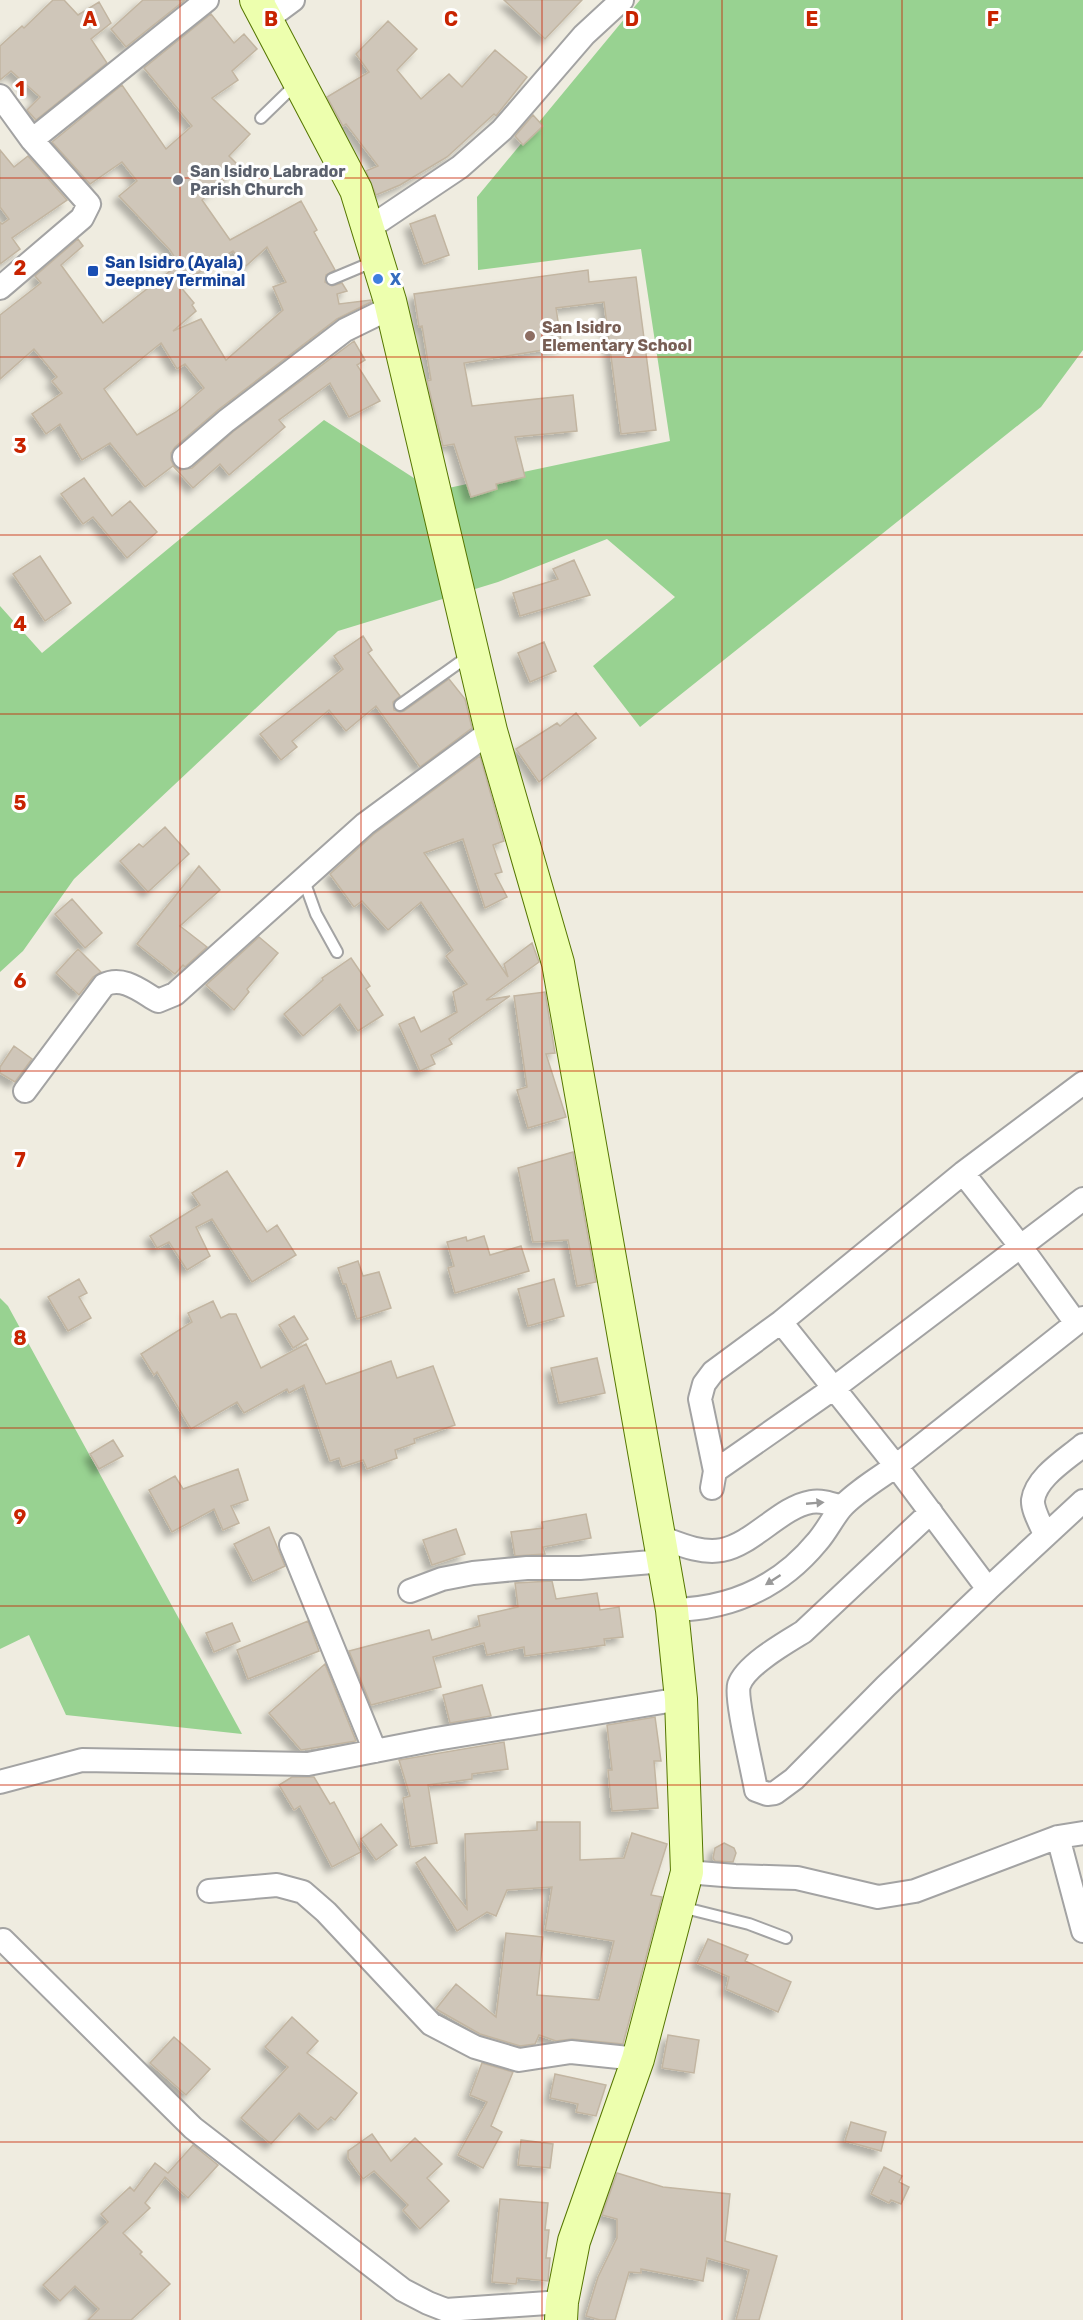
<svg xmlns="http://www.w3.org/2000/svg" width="1083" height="2320" font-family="Rubik,sans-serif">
	<defs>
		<filter id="shadow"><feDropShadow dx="-5.5" dy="5.5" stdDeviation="3" flood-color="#0004"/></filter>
	</defs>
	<rect width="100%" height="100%" fill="#efece0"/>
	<path fill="#98d291" d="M640,0H1083V350L1041,407L640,727L593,666L675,597L607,539L498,582L338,631L74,879L23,951L0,972V606L42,653L324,420L434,491L670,441L641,249L478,270L477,197Z
		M0,1298L8,1306L242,1734L66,1715L29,1635L0,1649Z"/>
	<path fill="#cfc6b9" stroke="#c2b5a1" stroke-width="1.5" fill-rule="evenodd" filter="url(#shadow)" d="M53,0H64L78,15L99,2L111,23L91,39L107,63L36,120L27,110L40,97L11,71L0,80V46L22,26L24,28Z
		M143,0H185L126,47L111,29Z
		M504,0H582L545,39Z
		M211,14L234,43L244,34L257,49L232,71L238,80L212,98L250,134L229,156L239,166L202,200L230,240L301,201L317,230L314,232L335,270L326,275L325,282L332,286L342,283L347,291L337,294L339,304L371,300V302L337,319L218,410L175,447L171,453V460L174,466L180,470L192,468L234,431L354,341L365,360L357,365L380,401L349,417L330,383L279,420L285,427L229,475L220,464L193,488L173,466L145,487L110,443L82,460L60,424L46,434L32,414L62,393L52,381L57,377L34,349L0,379V315L41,283L35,276L78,239L83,246L61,265L103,323L179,264L170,250L119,196L137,181L122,162L90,184L52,142L122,85L166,149L192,126L144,68ZM267,247L286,282L273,287L283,310L226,360L201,319L173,331L196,311L192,305L194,303L179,285L233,251L246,266ZM161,343L177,369L185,364L204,388L176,412L137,435L104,389Z
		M388,21L417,49L397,70L421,99L449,74L462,87L495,50L527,77L496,116L494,114L447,157L400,185L376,195L366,171L378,166L346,124L343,126L327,97L369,72L356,54Z
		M533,115L543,126L523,145L515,136Z
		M0,150L14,167L28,156L67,200L12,238L20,249L0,264V222L2,224L9,219L0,207Z
		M435,215L449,255L424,264L410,224Z
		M588,270L589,282L636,277L656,430L621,434L604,302L556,308L562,347L464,363L472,406L573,395L577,431L515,437L525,477L496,484L497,489L471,497L454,444L443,446L427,381L431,380L422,326L419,327L414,294Z
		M84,478L112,516L130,501L157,532L127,558L93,517L83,524L61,494Z
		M40,556L71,603L45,621L13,574Z
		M574,560L590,595L520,616L513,593L558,579L553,569Z
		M363,636L372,650L368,653L400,696L393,702L394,710L400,712L404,711L449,679L465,699L472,728L420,767L376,706L346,731L329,710L292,741L297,747L281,760L260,734L343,669L334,656Z
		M544,642L556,671L530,682L518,653Z
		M576,713L596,738L539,782L516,749L557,723L560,726Z
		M480,756L504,841L493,845L502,872L495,874L507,897L485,908L463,839L424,853L508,977L504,964L532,943L539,962L486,1000L510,996L449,1039L452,1044L431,1055L435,1064L420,1071L399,1024L414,1017L421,1032L457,1012L453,992L467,984L446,956L453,950L421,902L388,930L362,901L354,907L330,874L374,834Z
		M165,827L189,854L148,892L120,861L139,844L143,847Z
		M199,866L220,890L180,926L207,947L185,967L183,965L175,974L137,944Z
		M72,899L102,933L85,948L55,914Z
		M259,937L278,953L247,989L249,992L234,1010L206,985Z
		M78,949L101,972L93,977L79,995L56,973Z
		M351,958L370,986L366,989L383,1015L358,1031L340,1004L303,1036L284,1014L323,980L322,978Z
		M545,992L555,1053L546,1054L566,1117L528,1128L517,1090L527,1087L514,996Z
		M14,1046L32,1059L15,1082L0,1073V1067Z
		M573,1152L596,1282L577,1286L568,1240L533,1242L518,1168Z
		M227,1171L267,1232L277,1225L296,1255L252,1282L212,1219L196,1227L210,1256L187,1270L169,1242L157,1248L150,1236L200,1205L192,1193Z
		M484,1236L490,1255L521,1246L529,1271L455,1293L448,1268L454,1266L447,1242L466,1237L467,1241Z
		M358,1261L363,1276L379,1272L391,1308L357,1319L346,1284H343L338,1268Z
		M79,1279L87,1293L79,1297L91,1318L68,1331L48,1297Z
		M554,1279L564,1316L528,1326L518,1289Z
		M213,1301L221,1318L229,1314H236L261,1368L306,1344L326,1384L391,1361L397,1378L433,1366L455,1425L414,1439L415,1443L395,1450L397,1458L367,1469L363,1460L342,1467L339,1458L330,1461L304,1385L289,1393L287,1389L244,1413L237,1402L191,1429L157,1372L154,1375L141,1354L192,1322L188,1313Z
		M294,1316L308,1339L293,1348L279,1325Z
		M597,1358L605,1393L559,1403L551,1368Z
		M113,1440L123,1456L99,1469L90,1454Z
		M238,1469L248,1500L231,1506L239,1523L223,1530L214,1509L172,1532L149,1490L175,1476L183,1489Z
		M586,1514L591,1538L543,1547L545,1554L515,1556L511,1532L543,1528L542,1522Z
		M269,1527L285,1566L253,1581L234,1544Z
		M456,1529L465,1554L432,1565L423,1540Z
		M552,1581L556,1599L597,1593L600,1610L619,1607L623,1637L604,1639L605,1645L525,1656L524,1647L487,1655L484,1643L433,1657L441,1687L371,1705L349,1651L429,1630L432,1640L480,1626L478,1616L518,1607L515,1583Z
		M308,1621L319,1651L248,1679L237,1650Z
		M232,1623L240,1641L214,1652L206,1633Z
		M325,1664L356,1741L301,1750L269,1713Z
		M482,1685L491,1716L450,1723L443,1695Z
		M655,1717L661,1761H654L658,1808L612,1811L608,1770H612L607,1725Z
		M504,1742L508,1769L472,1774V1779L428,1785L437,1843L411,1847L403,1798L410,1796L399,1760Z
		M292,1777H314L330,1804L334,1802L361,1852L332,1867L300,1806L294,1810L279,1785Z
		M537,1822H580V1860L624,1858L632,1833L667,1844L651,1895L662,1897L623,2044L572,2039L556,2041L539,2035L535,2044L520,2046L480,2034L436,2009L456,1984L496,2017L506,1933L543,1937L537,1995L599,2000L614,1941L545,1930L552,1887L507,1890L496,1916L487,1912L457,1931L416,1863L425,1857L467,1909L465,1834L537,1830Z
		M381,1824L397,1845L376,1860L361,1839Z
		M724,1843L734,1848L736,1853L733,1862L715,1861L713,1858L715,1848Z
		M708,1939L748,1955L745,1961L791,1982L778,2012L726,1989L729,1977L697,1963Z
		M292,2017L318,2041L307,2053L357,2093L335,2120L331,2117L318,2130L299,2113L271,2144L241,2118L288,2067L265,2047Z
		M668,2035L699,2040L694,2073L662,2068Z
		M174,2037L210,2069L186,2095L150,2063Z
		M482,2063L513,2072L491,2126L502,2132L483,2168L458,2155L487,2102L470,2095Z
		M555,2074L606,2085L596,2116L576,2112L578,2104L550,2098Z
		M851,2122L886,2132L881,2151L845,2141Z
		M372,2134L391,2161L415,2138L442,2164L427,2178L449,2201L420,2229L403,2210L408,2205L374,2171L363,2179L348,2158V2151Z
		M521,2140L553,2144L550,2168L518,2165Z
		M193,2145L218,2165L188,2198L165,2177L145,2203L150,2208L123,2233L142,2252L140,2254L170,2284L131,2320H88L99,2309L75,2286L60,2301L43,2285L108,2222L101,2214L130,2187L134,2191L155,2163L168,2173Z
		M884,2167L902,2176L899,2182L909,2187L901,2204L891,2200L889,2203L871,2194Z
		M617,2173L663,2187L730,2194L725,2241L777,2256L759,2320H736L749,2270L707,2258L703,2281L641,2269V2273L629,2272L615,2320H600L586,2316L598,2277L617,2238V2219L602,2215Z
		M500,2199L548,2203L545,2230H549L546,2258H550L548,2281L517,2278L516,2284L492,2282Z"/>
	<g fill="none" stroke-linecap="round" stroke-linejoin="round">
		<defs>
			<path id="lane" d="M261,118L296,84
				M332,279L375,261
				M400,705L470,655
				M303,878L316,914L337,952
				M681,1907L749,1924L786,1938"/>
			<path id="street" d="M266,20L293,0
				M0,96L32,140L89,204L82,218L0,288
				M32,140L207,0
				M369,228L460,167L502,130L584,35L622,0
				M184,457L226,421L345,330L392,307
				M25,1091L104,985C123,975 142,992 158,1001L175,994L365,824L491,731
				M963,1173L1021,1247L1076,1323
				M715,1471L834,1388L1083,1199
				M712,1488L715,1471L700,1399L704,1384L713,1372L781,1322L963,1173L1083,1083
				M931,1512L803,1632C785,1643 746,1665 739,1685C735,1698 753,1771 756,1790L767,1794L775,1793L794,1779L886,1686L988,1589L896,1466L1083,1318
				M1045,1535C1042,1526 1032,1510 1033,1500C1036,1477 1067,1459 1083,1445
				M660,1537C679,1544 701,1554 722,1550C753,1544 781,1507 811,1502C822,1500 832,1504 842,1507
				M291,1545L375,1751
				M988,1589L1083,1501
				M410,1591L442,1579L473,1573L527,1568H580L664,1561
				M672,1610C730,1609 779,1588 817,1542C826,1532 832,1519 841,1508C854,1493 879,1478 896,1466L781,1322
				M0,1782L82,1760L308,1764L436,1739L681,1699
				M1058,1837L1083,1931
				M687,1872L735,1876L797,1878L878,1897L915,1891L1058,1837L1083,1833
				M209,1891L277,1885L303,1892L326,1912L431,2024L475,2047L519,2060L571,2052L638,2059
				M3,1940L193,2128L403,2290L428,2303L446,2310L562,2302"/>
			<path id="secondary" d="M256,0L356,190L390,301L491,731L558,963L672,1610L681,1699L687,1872L638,2059L574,2241L562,2302L561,2320"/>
		</defs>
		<use href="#lane" stroke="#a3a3a3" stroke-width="14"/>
		<use href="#street" stroke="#a3a3a3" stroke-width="26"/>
		<use href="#secondary" stroke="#557600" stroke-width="34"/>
		<use href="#lane" stroke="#fff" stroke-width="10"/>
		<use href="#street" stroke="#fff" stroke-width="22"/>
		<use href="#secondary" stroke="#edffae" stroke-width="32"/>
	</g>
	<defs><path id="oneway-solid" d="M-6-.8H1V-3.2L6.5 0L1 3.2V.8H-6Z" transform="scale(1.5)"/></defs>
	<g fill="#999">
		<use href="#oneway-solid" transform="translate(815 1503) rotate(-5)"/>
		<use href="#oneway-solid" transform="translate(773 1580) rotate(147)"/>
	</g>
	<path fill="none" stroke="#c82300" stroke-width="1.5" stroke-opacity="0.55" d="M180,0V2320M361,0V2320M542,0V2320M722,0V2320M902,0V2320M0,178H1083M0,357H1083M0,535H1083M0,714H1083M0,892H1083M0,1071H1083M0,1249H1083M0,1428H1083M0,1606H1083M0,1785H1083M0,1963H1083M0,2142H1083"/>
	<circle fill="#6b7280" stroke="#fff" stroke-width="2" cx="178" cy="180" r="6"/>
	<rect fill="#1a4fb4" stroke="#fff" stroke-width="2" x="87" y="265" width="12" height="12" rx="3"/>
	<circle fill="#3f7fe0" stroke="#fff" stroke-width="2" cx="378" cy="279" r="6"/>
	<circle fill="#8d6e63" stroke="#fff" stroke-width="2" cx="530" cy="336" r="6"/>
	<g text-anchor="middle" stroke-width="6" stroke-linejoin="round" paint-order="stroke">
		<g font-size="16" font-weight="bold" fill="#5b616d" stroke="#fff" text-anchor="start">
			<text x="190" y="177">San Isidro Labrador<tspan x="190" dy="18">Parish Church</tspan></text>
		</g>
		<g font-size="16" font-weight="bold" fill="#164399" stroke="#fff" text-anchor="start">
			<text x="105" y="268">San Isidro (Ayala)<tspan x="105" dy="18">Jeepney Terminal</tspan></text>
		</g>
		<g font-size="16" font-weight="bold" fill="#366cbe" stroke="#fff" text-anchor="start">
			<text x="390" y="285">X</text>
		</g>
		<g font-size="16" font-weight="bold" fill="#785e54" stroke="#fff" text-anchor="start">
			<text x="542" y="333">San Isidro<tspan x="542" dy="18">Elementary School</tspan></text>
		</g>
	</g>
	<g font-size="20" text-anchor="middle" font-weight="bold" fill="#c82300" stroke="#fff" stroke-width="6" stroke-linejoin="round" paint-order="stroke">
		<text x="90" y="26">A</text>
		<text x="271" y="26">B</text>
		<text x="451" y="26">C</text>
		<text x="632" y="26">D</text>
		<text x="812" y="26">E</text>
		<text x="993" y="26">F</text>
		<text x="20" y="96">1</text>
		<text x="20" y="275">2</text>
		<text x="20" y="453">3</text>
		<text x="20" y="631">4</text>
		<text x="20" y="810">5</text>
		<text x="20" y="988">6</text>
		<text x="20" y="1167">7</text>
		<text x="20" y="1345">8</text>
		<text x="20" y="1524">9</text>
	</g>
</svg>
